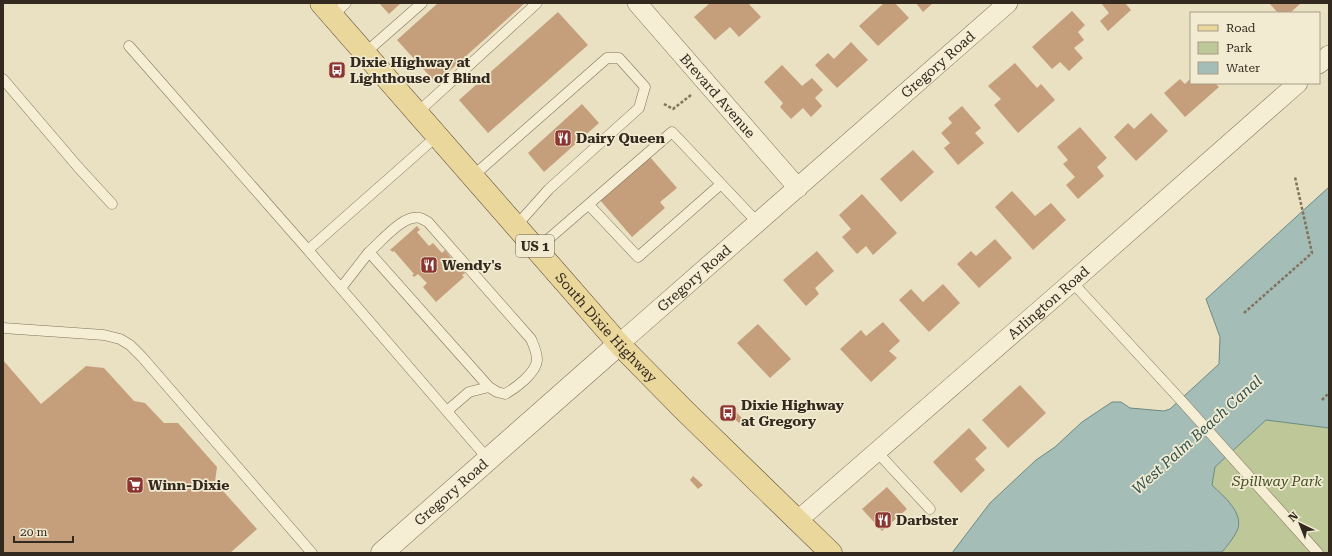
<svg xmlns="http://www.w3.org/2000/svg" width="1332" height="556" font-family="'Roboto Serif',serif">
	<rect width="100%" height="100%" fill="#eae0c2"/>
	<path fill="#bec797" d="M1266,420L1329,428V553H1221L1237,531L1212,484L1215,467Z"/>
	<path fill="#a4bdb7" stroke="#6c8a84" d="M1329,187V428L1266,420L1215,467L1212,485C1223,496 1245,513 1237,531C1233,539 1227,546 1222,552L952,553L990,503L1036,460L1055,447L1082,422L1112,402H1121L1130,408L1164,411L1170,409L1219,364L1220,337L1206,299Z"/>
	<path fill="#c59f7b" d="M379,3H401L389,14Z
		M438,3H525L436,83L397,40Z
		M710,3H748L761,17L739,37L730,27L715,40L694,17Z
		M884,3H895L909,18L878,46L859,26Z
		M916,3H933L923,12Z
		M1101,3H1125L1131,10L1108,31L1100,21L1109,13Z
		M1269,3H1301L1290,13H1278Z
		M1072,11L1085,25L1078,32L1084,40L1074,48L1083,58L1069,71L1060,62L1052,69L1032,47Z
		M558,12L588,45L488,133L459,100Z
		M851,42L868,60L837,88L815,65L828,53L834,59Z
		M1015,63L1037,88L1041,84L1055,100L1018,133L994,105L1001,99L988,86Z
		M782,65L802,86L812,78L823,90L815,98L822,106L811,117L803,108L791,119L780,107L783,103L764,82Z
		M1191,78V83H1215L1219,87L1185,117L1164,93L1180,79L1185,84Z
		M582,104L599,123L544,172L528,153Z
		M962,106L981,128L975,133L984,143L958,165L944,148L950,143L941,133L952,123L948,118Z
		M1151,113L1168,131L1136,161L1114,137L1128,123L1134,129Z
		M1080,127L1107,158L1097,167L1104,176L1078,199L1066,185L1075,177L1063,164L1068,160L1057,147Z
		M913,150L934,172L901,202L880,179Z
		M650,157L677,188L660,202L665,208L632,237L600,200Z
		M1012,191L1035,216L1051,203L1066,220L1033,250L995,207Z
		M862,194L897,233L873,255L866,246L857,254L842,237L851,229L839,215Z
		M417,226L420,230L417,232L429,246L433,243L442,253L445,250L452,259L450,261L458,270L461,268L465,273L462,275L464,277L436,302L423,287L427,283L418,274L414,277L412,275L414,274L394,251L393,252L390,250Z
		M995,239L1012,258L979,288L957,264L971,251L976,256Z
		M817,251L834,271L815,288L819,294L806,306L783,280Z
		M943,284L960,303L929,332L899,300L911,289L923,302Z
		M883,322L900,341L889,351L897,358L871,382L840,349L861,330L866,336Z
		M758,324L791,359L770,378L737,343Z
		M3,360L41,404L86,366L104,368L134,401L145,403L164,423H178L217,467L215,482L257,529L230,553H3Z
		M1020,385L1046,413L1008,448L982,420Z
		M734,410L743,419L739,423L730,414Z
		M969,428L987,448L975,459L985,470L961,493L933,462Z
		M693,476L703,485L698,489L690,480Z
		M887,487L907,509L882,531L862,509Z"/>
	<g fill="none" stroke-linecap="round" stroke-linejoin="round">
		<defs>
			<path id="service" d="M332,16L346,3
				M129,46L308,250L488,459
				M365,53L422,3
				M3,79L78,167L112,204
				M417,113L537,3
				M473,176L607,58H619L645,87L639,108L549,189L516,226
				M589,205L638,257L721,184
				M537,249L672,132L758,223
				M308,250L437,136
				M369,252C381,242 403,214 420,218C423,219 426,221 428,222L531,339C534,346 537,352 537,360C536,373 516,388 505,394L497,392L489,387
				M1072,282L1178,397L1318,553
				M341,288L369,252L489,387L469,392L447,411
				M3,328L104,335L120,339L130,345L142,357L312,553
				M877,452L930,509"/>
			<g id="minor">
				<path id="s1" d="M637,3L798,188"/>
				<path d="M1319,64L1329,55"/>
				<path id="s2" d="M619,344L1008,3"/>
				<path id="s3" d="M797,521L1072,282L1298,83"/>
			</g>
			<g id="tertiary">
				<path id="s4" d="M382,553L619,344"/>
			</g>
			<g id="primary">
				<path id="s5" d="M321,3L619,344L684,410L831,553"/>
			</g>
		</defs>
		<use href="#service" stroke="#82725b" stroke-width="11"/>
		<use href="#minor" stroke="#82725b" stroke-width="20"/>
		<use href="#tertiary" stroke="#82725b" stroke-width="23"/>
		<use href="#primary" stroke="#50402f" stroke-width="23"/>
		<path stroke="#82725b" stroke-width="2.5" stroke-dasharray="3 2" stroke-linecap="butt" d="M664,104L673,109L691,95
			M1244,313L1312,253L1295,177
			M1322,400L1329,393"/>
		<use href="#service" stroke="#f5eed4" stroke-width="10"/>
		<use href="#minor" stroke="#f5eed4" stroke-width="19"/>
		<use href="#tertiary" stroke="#f5eed4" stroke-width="22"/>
		<use href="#primary" stroke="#ead79c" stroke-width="22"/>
	</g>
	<defs>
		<symbol id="bus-square" viewBox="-11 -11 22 22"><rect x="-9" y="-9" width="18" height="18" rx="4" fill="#8c3530" stroke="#f2ebd1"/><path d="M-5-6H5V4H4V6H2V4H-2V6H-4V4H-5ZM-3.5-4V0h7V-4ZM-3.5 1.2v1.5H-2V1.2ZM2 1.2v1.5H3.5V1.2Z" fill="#fff"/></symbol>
		<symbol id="restaurant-square" viewBox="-11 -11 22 22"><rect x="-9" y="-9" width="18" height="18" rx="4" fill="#8c3530" stroke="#f2ebd1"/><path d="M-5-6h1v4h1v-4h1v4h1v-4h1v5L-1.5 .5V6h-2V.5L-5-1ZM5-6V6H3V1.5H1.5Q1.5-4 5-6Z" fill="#fff"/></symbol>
		<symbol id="supermarket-square" viewBox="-11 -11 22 22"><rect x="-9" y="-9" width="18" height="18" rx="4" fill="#8c3530" stroke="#f2ebd1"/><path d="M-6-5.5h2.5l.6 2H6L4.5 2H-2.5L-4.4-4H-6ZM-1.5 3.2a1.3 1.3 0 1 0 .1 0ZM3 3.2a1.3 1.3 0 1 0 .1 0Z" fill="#fff"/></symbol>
	</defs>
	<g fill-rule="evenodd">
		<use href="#bus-square" x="327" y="60" width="20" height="20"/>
		<use href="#restaurant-square" x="553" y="128" width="20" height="20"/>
		<use href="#restaurant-square" x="419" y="255" width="20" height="20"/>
		<use href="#bus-square" x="718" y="403" width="20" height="20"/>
		<use href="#supermarket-square" x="125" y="475" width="20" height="20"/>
		<use href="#restaurant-square" x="873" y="510" width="20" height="20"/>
	</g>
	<g text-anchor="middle" stroke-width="3.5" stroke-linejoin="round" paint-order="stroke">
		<rect fill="#f2ebd1" stroke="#6c6354" stroke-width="1" x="516" y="235" width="38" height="22" rx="3"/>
		<g font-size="13" font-weight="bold" fill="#33291e">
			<text x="535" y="251">US 1</text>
		</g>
		<g font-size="14" font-weight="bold" fill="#33291e" stroke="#f2ebd1" text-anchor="start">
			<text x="350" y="67">Dixie Highway at<tspan x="350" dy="16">Lighthouse of Blind</tspan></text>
			<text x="576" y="143">Dairy Queen</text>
			<text x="442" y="270">Wendy's</text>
			<text x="741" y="410">Dixie Highway<tspan x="741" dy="16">at Gregory</tspan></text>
			<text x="148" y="490">Winn-Dixie</text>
			<text x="896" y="525">Darbster</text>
		</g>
		<g font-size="14" fill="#33291e" stroke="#f2ebd1">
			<text dy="5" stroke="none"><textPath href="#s2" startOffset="424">Gregory Road</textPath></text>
			<text dy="5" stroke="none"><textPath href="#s1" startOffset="123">Brevard Avenue</textPath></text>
			<text dy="5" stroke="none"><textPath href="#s2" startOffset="100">Gregory Road</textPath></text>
			<text dy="5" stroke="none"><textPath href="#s3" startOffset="333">Arlington Road</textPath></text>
			<text dy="5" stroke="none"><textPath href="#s5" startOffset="432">South Dixie Highway</textPath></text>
			<text dy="5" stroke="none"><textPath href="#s4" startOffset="92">Gregory Road</textPath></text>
		</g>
		<g font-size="14" font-style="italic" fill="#414e26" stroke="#f2ebd1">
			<text x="1277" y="486">Spillway Park</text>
		</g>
		<g font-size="15" font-style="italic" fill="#2e5252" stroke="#f2ebd1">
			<text transform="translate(1197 435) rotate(-42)" y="5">West Palm Beach Canal</text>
		</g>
	</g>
	<rect width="1332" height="556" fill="none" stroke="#33291e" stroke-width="8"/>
	<rect x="1190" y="12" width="130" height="72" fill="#f2ebd1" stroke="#a69d89"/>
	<rect x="1198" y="25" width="20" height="6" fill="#ead79c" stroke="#a69d89"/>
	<text x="1226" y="32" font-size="12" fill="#33291e">Road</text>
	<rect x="1198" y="42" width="20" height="12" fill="#bec797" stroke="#a69d89"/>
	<text x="1226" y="52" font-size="12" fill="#33291e">Park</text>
	<rect x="1198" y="62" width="20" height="12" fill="#a4bdb7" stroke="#a69d89"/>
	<text x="1226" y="72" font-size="12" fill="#33291e">Water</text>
	<g transform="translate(1300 524) rotate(317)" stroke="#f2ebd1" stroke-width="3" paint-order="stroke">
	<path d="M0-3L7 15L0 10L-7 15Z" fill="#33291e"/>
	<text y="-6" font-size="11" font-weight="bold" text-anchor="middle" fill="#33291e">N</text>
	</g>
	<path d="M14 536v6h59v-6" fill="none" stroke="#33291e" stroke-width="2"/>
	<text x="20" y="536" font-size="12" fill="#33291e" stroke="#f2ebd1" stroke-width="3" paint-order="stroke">20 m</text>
</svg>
